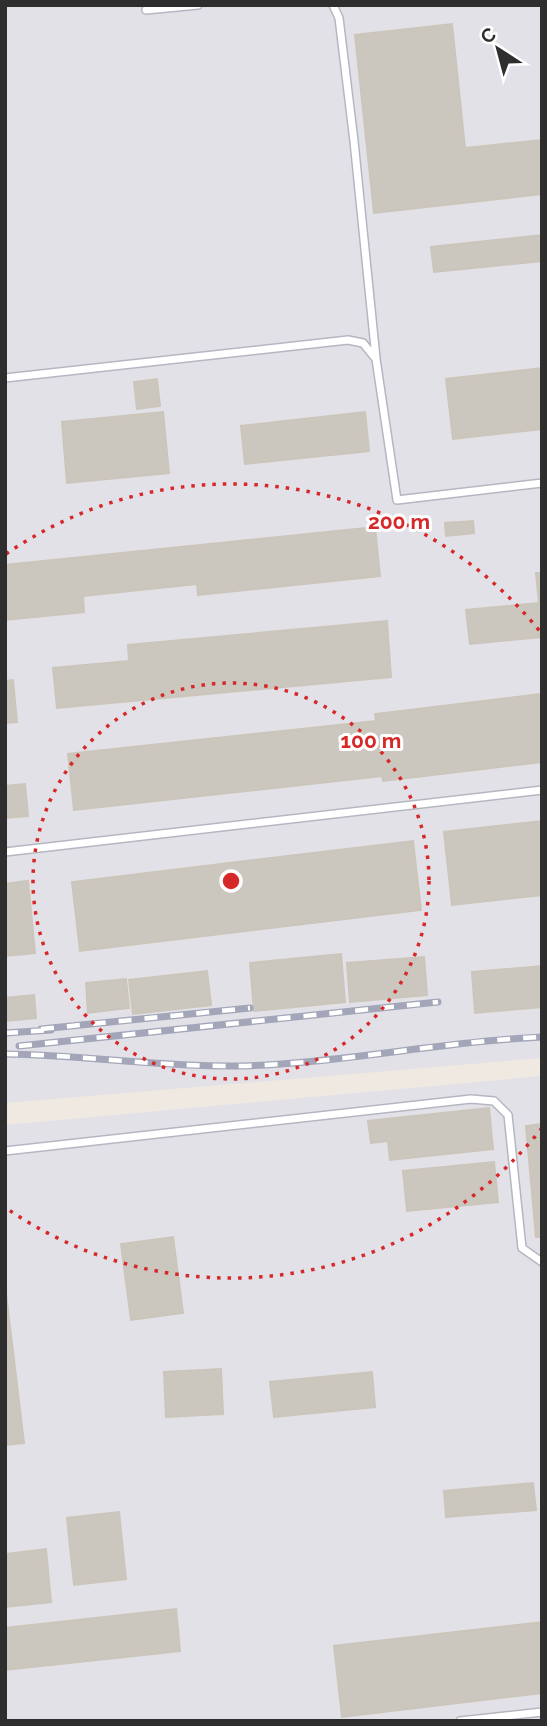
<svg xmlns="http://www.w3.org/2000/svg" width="547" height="1726" font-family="Raleway,sans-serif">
	<rect width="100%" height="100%" fill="#efe9e1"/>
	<path fill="#e3e1e8" d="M5,5H542V1058L5,1103Z
		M542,1076V1721H5V1125Z"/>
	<path fill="#cbc7bf" stroke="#cbc5ba" stroke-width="2" d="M452,24L465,148L542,140V194L374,213L355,35Z
		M542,235V261L434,272L431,247Z
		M542,368V429L453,439L446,379Z
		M157,379L160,406L137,409L134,382Z
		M163,412L169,473L67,483L62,422Z
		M365,412L369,451L245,464L241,426Z
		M473,521L474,533L446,536L445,523Z
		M375,527L380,576L198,595L197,584L83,596L84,612L5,620V565Z
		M536,573H542V637L470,644L466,610L539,603Z
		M387,621L391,677L57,708L53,668L129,661L128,645Z
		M13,680L17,722L5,723V681Z
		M542,694V762L383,781L382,776L74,810L68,754L376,721L375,714Z
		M25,784L28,816L5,818V786Z
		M542,821V895L452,905L444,832Z
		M413,841L421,910L80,951L72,882Z
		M28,881L35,953L5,956V884Z
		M341,954L345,1002L254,1011L250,963Z
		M424,957L427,995L350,1002L347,963Z
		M542,966V1007L475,1013L472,972Z
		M207,971L211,1005L133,1014L129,980Z
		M126,979L129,1008L88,1013L86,983Z
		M34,995L36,1018L5,1021V998Z
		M489,1108L493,1149L390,1160L388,1141L371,1143L368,1121Z
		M542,1124V1237H536L526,1126Z
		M494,1162L498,1202L407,1211L403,1171Z
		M173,1237L183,1313L131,1320L121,1244Z
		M5,1285L24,1443L5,1445Z
		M221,1369L223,1414L166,1417L164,1372Z
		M372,1372L375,1407L274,1417L270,1382Z
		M533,1483L536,1510L446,1517L444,1491Z
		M119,1512L126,1579L74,1585L67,1518Z
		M46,1549L51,1602L5,1607V1551L6,1554Z
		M176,1609L180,1651L5,1670V1628Z
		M542,1622V1693L342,1717L334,1646Z"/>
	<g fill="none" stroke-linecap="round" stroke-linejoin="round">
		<defs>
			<path id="lane" d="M333,5L339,18L354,141L376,358
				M146,10L198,5
				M5,378L348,340L363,343L376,359L397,500L542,483
				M5,852L542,790
				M5,1151L471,1099L494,1101L508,1115L522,1248L542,1262
				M460,1721L542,1712"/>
		</defs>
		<use href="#lane" stroke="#b4b7c1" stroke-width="10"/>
		<use href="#lane" stroke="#fff" stroke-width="7"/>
		<defs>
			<path id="rail" d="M41,1029L250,1008
				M5,1033L51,1030
				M19,1046L438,1002
				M5,1054C92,1055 179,1070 266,1065C358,1060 450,1041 542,1037"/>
		</defs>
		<use href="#rail" stroke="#a3a6b8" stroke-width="7"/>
		<use href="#rail" stroke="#fff" stroke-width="4.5" stroke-dasharray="13" stroke-linecap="butt"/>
	</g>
	<g fill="none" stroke="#d62828" stroke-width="3.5" stroke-dasharray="3.5 7">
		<circle cx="231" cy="881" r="198"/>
		<path d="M542 1128A397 397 0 0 1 6 1208M6 554A397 397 0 0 1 542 634"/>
	</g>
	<circle cx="231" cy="881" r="10" fill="#d62828" stroke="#fff" stroke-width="3.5"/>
	<g font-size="21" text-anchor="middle" font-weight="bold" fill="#d62828" stroke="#fff" stroke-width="6" stroke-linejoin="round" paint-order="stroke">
		<text x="399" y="529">200 m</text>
		<text x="371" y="748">100 m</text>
	</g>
	<rect width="547" height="1726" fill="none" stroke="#2e2e2e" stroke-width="14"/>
	<g transform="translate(498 49) rotate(324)" stroke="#ffffff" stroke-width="5" paint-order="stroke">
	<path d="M0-5L12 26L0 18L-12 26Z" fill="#2e2e2e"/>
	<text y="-10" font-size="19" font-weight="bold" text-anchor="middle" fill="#2e2e2e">С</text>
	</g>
</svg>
